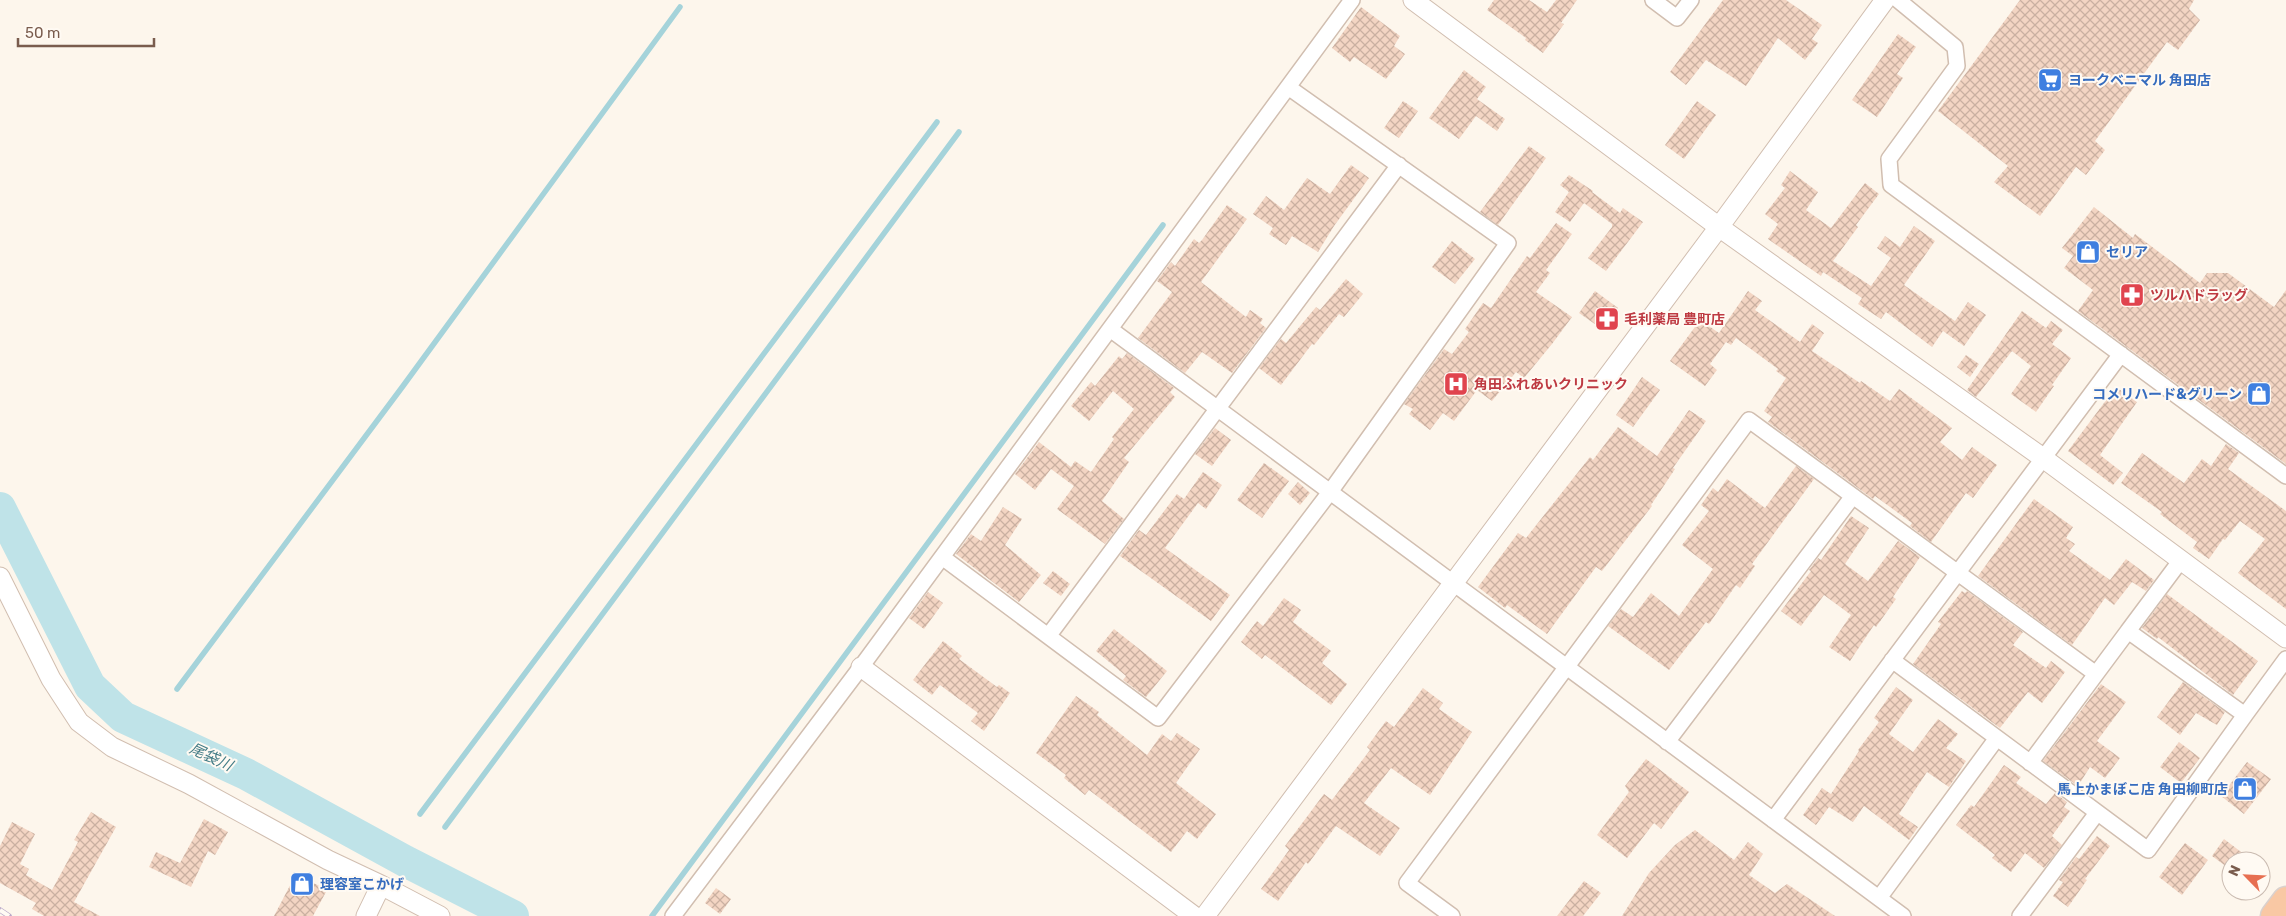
<svg xmlns="http://www.w3.org/2000/svg" width="2286" height="916" font-family="Rubik,'Noto Sans JP',sans-serif">
	<defs>
		<pattern id="building-cross-hatch" width="8" height="8" patternUnits="userSpaceOnUse" patternTransform="scale(1.25)"><rect width="8" height="8" fill="#f3d5c3"/><path d="M0 0l8 8M0 8l8-8" fill="none" stroke="#cab0a1"/></pattern>
	</defs>
	<rect width="100%" height="100%" fill="#fdf6ec"/>
	<g fill="none" stroke-linecap="round" stroke-linejoin="round">
		<path stroke="#a5d3da" stroke-width="5.5" d="M177,689L403,386L680,7
			M420,814L937,122
			M445,827L959,132
			M652,916L1163,225"/>
		<path stroke="#bfe3e8" stroke-width="32" d="M0,508L90,686L123,717L246,774L405,861L513,916"/>
	</g>
	<path fill="url(#building-cross-hatch)" d="M1494,0H1529L1547,12L1556,0H1577L1561,23L1564,24L1543,53L1525,40L1526,38L1487,10Z
		M1723,0H1786L1822,25L1812,39L1818,43L1805,60L1778,38L1746,86L1706,60L1686,85L1670,72Z
		M2020,0H2194L2189,9L2200,20L2178,50L2167,42L2095,141L2105,150L2086,175L2076,167L2040,216L1994,182L2008,166L1938,111Z
		M1361,7L1400,36L1394,46L1405,54L1386,79L1354,57L1350,62L1332,48Z
		M1898,34L1916,47L1897,74L1903,78L1877,117L1852,100Z
		M1464,70L1486,87L1477,99L1505,119L1497,131L1476,116L1459,139L1429,118Z
		M1403,101L1418,111L1399,138L1384,128Z
		M1697,101L1716,115L1684,159L1665,145Z
		M1529,146L1546,158L1498,225L1480,212Z
		M1351,165L1369,178L1334,226L1318,252L1292,236L1286,245L1269,234L1273,228L1253,214L1266,196L1284,210L1307,178L1330,194Z
		M1790,171L1818,192L1806,210L1831,228L1865,183L1879,194L1856,225L1858,227L1833,261L1871,286L1891,258L1877,248L1885,236L1900,247L1914,226L1935,241L1904,285L1955,321L1968,302L1986,315L1964,346L1943,331L1932,347L1886,312L1881,319L1858,304L1862,298L1823,272L1821,276L1768,239L1778,224L1765,214L1785,188L1781,185Z
		M1569,175L1593,191L1592,192L1620,213L1623,208L1643,222L1606,271L1588,258L1612,227V224L1584,203L1570,222L1555,212L1569,192L1560,185Z
		M1227,205L1247,219L1201,282L1246,317L1250,310L1263,319L1260,323L1266,328L1232,373L1202,352L1185,373L1138,338L1172,292L1157,281L1171,262L1175,266L1194,239L1199,243L1202,240Z
		M2094,207L2133,238L2135,234L2200,283L2207,273H2228L2274,307L2286,290V464L2078,311L2093,290L2064,268L2073,256L2062,248Z
		M1556,223L1572,234L1546,270L1550,273L1536,292L1572,317L1552,344L1524,378L1516,372L1492,401L1477,390L1454,421L1443,413L1430,430L1409,414L1413,409L1404,404L1444,349L1452,354L1469,332L1465,329L1483,303L1491,308L1527,256L1530,258Z
		M1452,241L1475,259L1455,284L1432,267Z
		M1346,279L1363,294L1344,317L1339,314L1314,345L1312,344L1281,385L1259,368L1281,339L1286,343L1316,307L1320,310Z
		M1595,291L1618,308L1602,329L1579,313Z
		M1748,291L1762,301L1755,310L1800,342L1812,324L1824,333L1812,351L1860,383L1861,381L1890,401L1899,389L1952,428L1940,442L1962,460L1972,447L1997,465L1973,498L1966,493L1931,542L1910,526L1912,523L1875,496L1873,499L1768,422L1772,417L1764,411L1786,378L1776,371L1778,369L1736,338L1731,345L1726,342L1710,364L1717,370L1705,386L1670,361L1700,320L1719,333Z
		M2022,311L2046,328L2051,321L2063,330L2052,344L2071,358L2052,385L2054,386L2036,412L2011,394L2031,366L2012,351L1976,397L1967,390Z
		M1127,353L1174,388L1170,392L1175,397L1124,458L1129,462L1102,501L1124,519L1105,544L1057,509L1074,486L1051,469L1035,490L1015,474L1039,442L1071,467L1075,461L1091,472L1114,439L1112,437L1134,409L1113,391L1089,421L1071,406L1091,382L1095,386L1119,356L1122,359Z
		M1966,355L1979,364L1970,377L1957,367Z
		M1642,377L1660,390L1633,427L1616,415Z
		M2116,387L2137,402L2100,455L2123,473L2113,485L2068,451Z
		M1689,410L1706,421L1673,468L1675,469L1651,505L1652,506L1602,571L1596,567L1547,634L1507,605L1505,608L1478,587L1518,533L1526,538L1590,457L1593,460L1618,427L1657,456Z
		M1215,428L1231,440L1212,466L1195,454Z
		M2226,444L2239,453L2228,469L2286,511V609L2238,573L2265,539L2240,521L2225,540L2223,539L2209,559L2193,548L2197,542L2160,514L2162,512L2121,483L2142,453L2184,483L2202,459L2211,466Z
		M1264,463L1289,481L1262,518L1237,500Z
		M1796,466L1814,479L1752,564L1755,566L1740,588L1736,585L1709,624L1706,622L1669,670L1608,626L1621,609L1633,617L1651,593L1679,616L1713,569L1682,545L1709,511L1701,505L1713,488L1718,492L1727,479L1765,508Z
		M1203,472L1222,485L1206,509L1198,503L1165,548L1230,595L1211,621L1120,556L1139,530L1146,535L1177,494L1184,499Z
		M1298,482L1310,493L1300,505L1288,494Z
		M2034,499L2073,527L2066,538L2075,544L2069,551L2110,580L2126,559L2154,580L2146,591L2132,582L2114,605L2105,598L2072,645L1978,576Z
		M1003,507L1022,519L1005,545L1041,575L1019,602L956,554L971,534L981,541Z
		M1851,516L1869,528L1845,564L1868,581L1898,541L1920,557L1893,597L1896,599L1876,627L1874,625L1850,661L1829,647L1851,615L1824,595L1801,626L1781,611L1811,571L1809,570L1818,558L1821,560Z
		M1053,571L1070,584L1061,596L1043,583Z
		M1962,591L1965,593L1967,591L2023,632L2013,645L2046,668L2051,661L2065,672L2042,703L2028,692L2000,728L1913,664L1941,624L1938,622Z
		M928,592L943,603L924,629L909,618Z
		M2167,594L2258,661L2233,695L2158,637L2157,639L2142,628Z
		M1284,598L1301,610L1293,622L1331,651L1322,663L1347,684L1331,705L1265,655L1262,659L1241,642L1257,621L1263,626Z
		M1114,629L1167,671L1146,697L1123,680L1126,676L1096,651Z
		M943,641L962,656L959,659L997,687L999,685L1010,693L984,731L971,721L978,713L940,685L932,695L913,680Z
		M2183,682L2225,712L2217,725L2196,713L2180,735L2157,717Z
		M2101,684L2126,702L2097,741L2120,758L2105,778L2090,767L2078,786L2043,761Z
		M1896,687L1913,700L1889,734L1913,752L1938,719L1958,734L1946,748L1966,761L1949,787L1927,772L1899,814L1918,827L1909,840L1864,806L1853,822L1829,807L1816,825L1803,815L1822,788L1831,794L1859,751L1858,750L1879,722L1874,718Z
		M1423,688L1443,703L1439,709L1472,732L1430,795L1391,768L1364,803L1400,828L1380,856L1336,826L1308,864L1306,862L1278,901L1261,889L1289,850L1285,846L1324,794L1332,800L1370,750L1367,747L1386,721L1394,727Z
		M1076,696L1099,712L1097,715L1147,755L1162,734L1171,741L1177,733L1200,749L1176,783L1216,814L1197,839L1187,831L1171,852L1089,790L1085,795L1064,778L1066,775L1036,753Z
		M2179,742L2200,758L2181,783L2160,767Z
		M1646,759L1689,792L1661,829L1654,823L1627,858L1597,835L1629,792L1625,786Z
		M2247,762L2271,779L2244,814L2221,796Z
		M2004,765L2021,777L2016,783L2046,804L2055,793L2067,802L2064,807L2070,811L2052,836L2062,845L2044,868L2025,853L2011,872L1992,858L1995,855L1956,825L1971,805L1974,807Z
		M91,812L116,827L74,902L100,916H44L32,909L36,903L0,883V846L12,822L35,834L20,864L29,869L26,875L52,890L78,842L74,840Z
		M204,819L228,832L215,855L208,851L191,887L149,867L156,852L180,863Z
		M1695,830L1734,860L1748,842L1763,854L1749,875L1775,893L1787,884L1835,916H1622L1649,873L1675,845Z
		M2097,836L2110,846L2085,879L2087,880L2068,907L2053,896L2063,882L2059,880L2076,857L2079,859Z
		M2224,839L2253,861H2231V870L2212,856Z
		M2185,843L2208,860L2182,895L2159,877Z
		M296,874L327,890L313,916H274Z
		M1584,881L1601,893L1583,916H1557Z
		M716,888L731,899L720,914L705,903Z"/>
	<g fill="none" stroke-linecap="round" stroke-linejoin="round">
		<defs>
			<path id="minor" d="M1653,0L1677,18L1691,0
				M1898,0L1955,47L1957,66L1889,159L1891,185L2286,476
				M1110,329L1903,916
				M942,557L1158,718L1330,492L1508,243L1288,87
				M2128,631L2181,560
				M1049,635L1399,165
				M2245,715L2286,659
				M1667,742L1853,496
				M2030,763L2096,674
				M1773,820L2121,354
				M1879,898L1997,738
				M673,916L861,667L1352,0
				M1452,916L1407,883L1749,420L2096,674L2128,631L2245,715L2148,850L1892,660
				M2020,916L2097,813"/>
			<path id="tertiary" d="M1413,0L1719,227L2043,458L2286,638
				M0,577L51,679L79,722L112,747L189,784L328,860L381,885L440,916
				M861,667L1194,916
				M366,916L381,885
				M1205,916L1719,227L1885,0"/>
			<path id="trunk" d="M2274,916L2286,900"/>
		</defs>
		<use href="#minor" stroke="#d1beb0" stroke-width="18"/>
		<use href="#tertiary" stroke="#d1beb0" stroke-width="21"/>
		<use href="#trunk" stroke="#dad1cd" stroke-width="29"/>
		<use href="#minor" stroke="#fff" stroke-width="15"/>
		<use href="#tertiary" stroke="#fff" stroke-width="19"/>
		<use href="#trunk" stroke="#f9c8a4" stroke-width="26"/>
		<defs>
			<path id="rail" d="M0,910L9,916"/>
		</defs>
		<use href="#rail" stroke="#b9a8c9" stroke-width="5.5"/>
		<use href="#rail" stroke="#fffaf3" stroke-width="4" stroke-dasharray="11" stroke-linecap="butt"/>
	</g>
	<defs>
		<symbol id="supermarket-square" viewBox="-11 -11 22 22"><rect x="-9" y="-9" width="18" height="18" rx="4" fill="#3f7fe0" stroke="#fffaf3"/><path d="M-6-5.5h2.5l.6 2H6L4.5 2H-2.5L-4.4-4H-6ZM-1.5 3.2a1.3 1.3 0 1 0 .1 0ZM3 3.2a1.3 1.3 0 1 0 .1 0Z" fill="#fff"/></symbol>
		<symbol id="shop-square" viewBox="-11 -11 22 22"><rect x="-9" y="-9" width="18" height="18" rx="4" fill="#3f7fe0" stroke="#fffaf3"/><path d="M-5-2.5h2.3a2.7 3.5 0 0 1 5.4 0H5L5.5 6h-11ZM-1.5-2.5h3a1.5 2.3 0 0 0-3 0Z" fill="#fff"/></symbol>
		<symbol id="pharmacy-square" viewBox="-11 -11 22 22"><rect x="-9" y="-9" width="18" height="18" rx="4" fill="#e0444e" stroke="#fffaf3"/><path d="M-2-6h4v4h4v4h-4v4h-4v-4h-4v-4h4Z" fill="#fff"/></symbol>
		<symbol id="hospital-square" viewBox="-11 -11 22 22"><rect x="-9" y="-9" width="18" height="18" rx="4" fill="#e0444e" stroke="#fffaf3"/><path d="M-5-5h3v3.5h4V-5h3V5h-3V1.5h-4V5h-3Z" fill="#fff"/></symbol>
	</defs>
	<g fill-rule="evenodd">
		<use href="#supermarket-square" x="2036" y="66" width="28" height="28"/>
		<use href="#shop-square" x="2074" y="238" width="28" height="28"/>
		<use href="#pharmacy-square" x="2118" y="281" width="28" height="28"/>
		<use href="#pharmacy-square" x="1593" y="305" width="28" height="28"/>
		<use href="#hospital-square" x="1442" y="370" width="28" height="28"/>
		<use href="#shop-square" x="2245" y="380" width="28" height="28"/>
		<use href="#shop-square" x="2231" y="775" width="28" height="28"/>
		<use href="#shop-square" x="288" y="870" width="28" height="28"/>
	</g>
	<g text-anchor="middle" stroke-width="4" stroke-linejoin="round" paint-order="stroke">
		<g font-size="14" font-weight="bold" fill="#366cbe" stroke="#fffaf3" text-anchor="start">
			<text x="2068" y="85">ヨークベニマル 角田店</text>
			<text x="2106" y="257">セリア</text>
			<text x="2242" y="399" text-anchor="end">コメリハード&amp;グリーン</text>
			<text x="2228" y="794" text-anchor="end">馬上かまぼこ店 角田柳町店</text>
			<text x="320" y="889">理容室こかげ</text>
		</g>
		<g font-size="14" font-weight="bold" fill="#be3a42" stroke="#fffaf3" text-anchor="start">
			<text x="2150" y="300">ツルハドラッグ</text>
			<text x="1624" y="324">毛利薬局 豊町店</text>
			<text x="1474" y="389">角田ふれあいクリニック</text>
		</g>
		<g font-size="15" font-style="italic" fill="#437c86" stroke="#fffaf3">
			<text transform="translate(211 757) rotate(25)" y="5">尾袋川</text>
		</g>
	</g>
	<g transform="translate(2246 876) rotate(294)"><circle r="24" fill="#fffaf3" stroke="#cabbb1"/>
	<path d="M0-4L9 19L0 12L-9 19Z" fill="#e76f51"/>
	<text y="-8" font-size="14" font-weight="bold" text-anchor="middle" fill="#7a5c4d">N</text>
	</g>
	<path d="M18 38v8h136v-8" fill="none" stroke="#7a5c4d" stroke-width="2.5"/>
	<text x="25" y="38" font-size="15" fill="#7a5c4d" stroke="#fffaf3" stroke-width="4" paint-order="stroke">50 m</text>
</svg>
